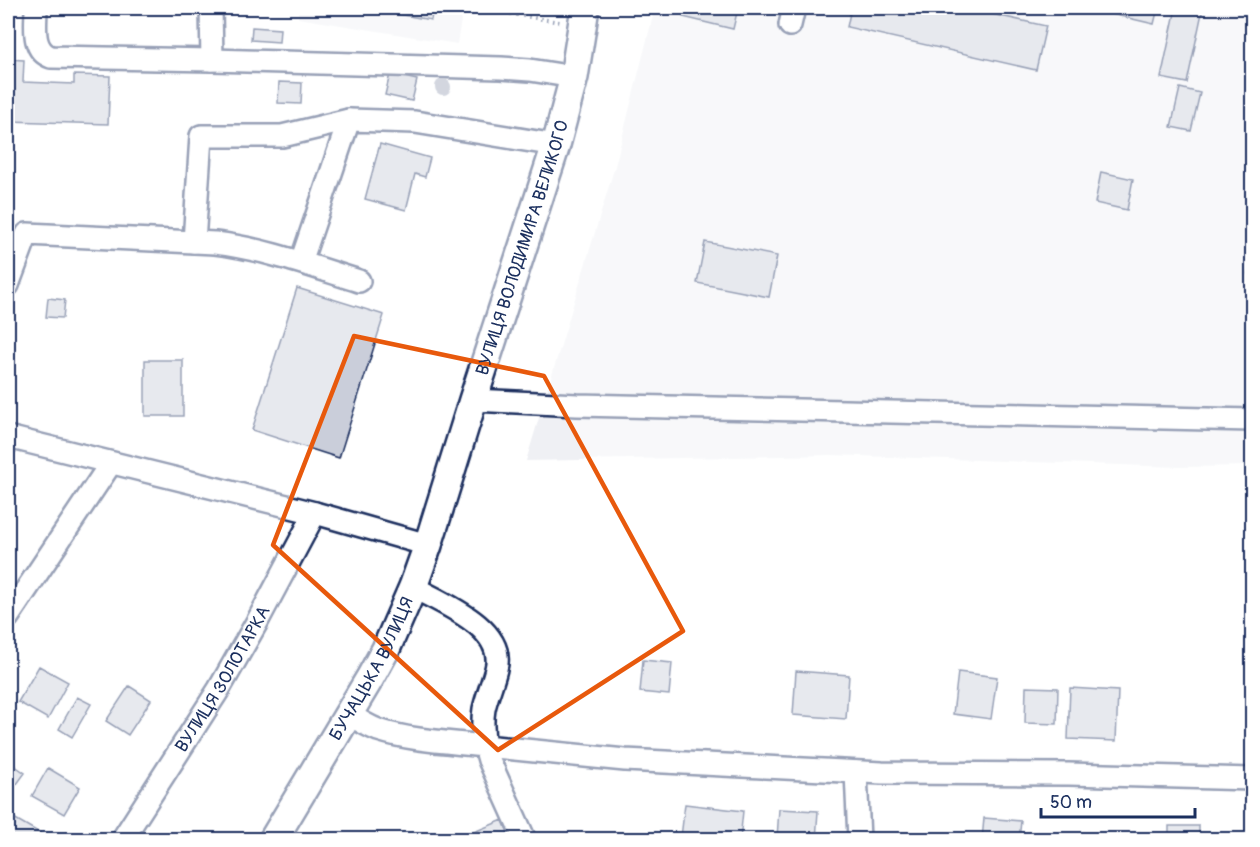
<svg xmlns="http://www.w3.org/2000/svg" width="1260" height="847" font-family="Pangolin,sans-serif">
	<rect width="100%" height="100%" fill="#fff"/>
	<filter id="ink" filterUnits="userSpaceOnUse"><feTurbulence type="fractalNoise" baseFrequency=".0167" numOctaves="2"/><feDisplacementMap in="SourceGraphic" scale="12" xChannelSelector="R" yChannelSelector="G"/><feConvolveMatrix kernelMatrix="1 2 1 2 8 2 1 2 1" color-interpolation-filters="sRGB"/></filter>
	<g filter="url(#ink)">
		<path fill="#eff0f4" d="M298,8H463L457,44L298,18Z
			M655,8H1252V466L1179,467L831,455L526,461L615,166Z"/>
		<path fill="#caceda" stroke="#1b2f5e" stroke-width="1.5" d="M391,8H433L431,20L391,13Z
			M686,8H738L733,29L683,17Z
			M851,8H964L1046,26L1036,70L847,27Z
			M1112,8H1158L1154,24L1111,14Z
			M1176,8H1203L1187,83L1161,78Z
			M252,27L280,29L279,42L251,40Z
			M8,59L24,60L23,82L74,84V75L110,76L108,124L8,121Z
			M390,74L417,80L412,101L385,95Z
			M279,82L302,83L301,104L278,103Z
			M1180,88L1200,93L1191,131L1171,127Z
			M380,144L430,158L425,177L415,174L406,210L365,199Z
			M1101,172L1133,179L1127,210L1095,203Z
			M705,242L777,256L769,297L697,283Z
			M1252,252V275L1248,274Z
			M297,288L384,315L339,458L252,430Z
			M48,298L65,300L63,318L46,317Z
			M145,360H183V416H145Z
			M643,660L672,663L669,695L640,692Z
			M39,666L68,682L48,719L18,702Z
			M796,671L849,675L846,719L793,715Z
			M958,672L997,677L991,719L953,714Z
			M129,686L151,700L128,735L106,721Z
			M1026,687L1058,688L1057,724L1025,723Z
			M1070,688L1118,691L1116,741L1068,739Z
			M77,697L91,704L72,737L59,729Z
			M8,761L25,773L14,788L8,784Z
			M48,768L80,787L64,814L32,796Z
			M685,804L743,811L740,840H685V837H681Z
			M779,809L818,811L816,840L777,838Z
			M12,817L52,840H8V825Z
			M984,818L1021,821L1019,840H982Z
			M503,820L511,840H471L469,834Z
			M1169,826H1199V840H1169Z"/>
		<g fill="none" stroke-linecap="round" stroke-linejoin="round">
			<defs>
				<g id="minor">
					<path d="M36,8C36,25 31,50 51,57L212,60L501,68L530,70L574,77"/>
					<path d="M211,8L212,60"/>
					<path d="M790,25L794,8"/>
					<path d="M194,242L201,136H282L349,120"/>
					<path d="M301,262L349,120L415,122L556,145"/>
					<path d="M8,285L27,234L215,243C265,249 311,266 359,281"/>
					<path d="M473,400L577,405L1252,420"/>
					<path d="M8,437L315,513L428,545"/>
					<path d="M413,587C442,603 507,628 496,669C493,682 487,695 484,709C482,721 483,734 485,746L625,760L882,773L1069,774L1252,779"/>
					<path d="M8,617L111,463"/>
					<path d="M349,714C358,720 368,726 378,730C412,741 450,742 485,746L489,760L525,840"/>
					<path d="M856,772L859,840"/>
					<path id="s1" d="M122,840L219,689L257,622L315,513"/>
				</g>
				<g id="major">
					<path id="s2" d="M273,840L370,678L386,649L413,587L428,545L473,400L556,145L574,77L585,8"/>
				</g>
			</defs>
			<use href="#minor" stroke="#1b2f5e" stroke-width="26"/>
			<use href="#major" stroke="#1b2f5e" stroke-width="32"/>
			<path stroke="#1b2f5e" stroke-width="4" stroke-dasharray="1.5 4.5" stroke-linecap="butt" d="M475,8L560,22"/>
			<use href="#minor" stroke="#fff" stroke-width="21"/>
			<use href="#major" stroke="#fff" stroke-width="27"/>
		</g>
		<circle fill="#9da5b9" cx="443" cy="87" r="8"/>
	</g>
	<path d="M0 0H1260V847H0ZM354,336L544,376L683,631L498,750L273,545Z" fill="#fff" fill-opacity=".55" fill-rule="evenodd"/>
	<path fill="none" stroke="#e8590c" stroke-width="4.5" stroke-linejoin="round" d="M354,336L544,376L683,631L498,750L273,545Z"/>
	<g text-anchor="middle" stroke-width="4.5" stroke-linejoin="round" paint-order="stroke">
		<g font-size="18" fill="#1b2f5e" stroke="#fff">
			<text dy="6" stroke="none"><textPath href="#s2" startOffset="646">ВУЛИЦЯ ВОЛОДИМИРА ВЕЛИКОГО</textPath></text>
			<text dy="6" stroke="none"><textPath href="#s2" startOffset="198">БУЧАЦЬКА ВУЛИЦЯ</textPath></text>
			<text dy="6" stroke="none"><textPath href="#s1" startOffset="190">ВУЛИЦЯ ЗОЛОТАРКА</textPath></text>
		</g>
	</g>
	<rect width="1260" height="847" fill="none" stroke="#fff" stroke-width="30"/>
	<rect x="15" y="15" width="1230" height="817" fill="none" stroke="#1b2f5e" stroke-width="2" filter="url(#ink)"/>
	<path d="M1041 808v9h154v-9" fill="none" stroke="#1b2f5e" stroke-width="3"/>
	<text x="1050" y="808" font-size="18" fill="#1b2f5e" stroke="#ffffff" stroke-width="4.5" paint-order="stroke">50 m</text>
</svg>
